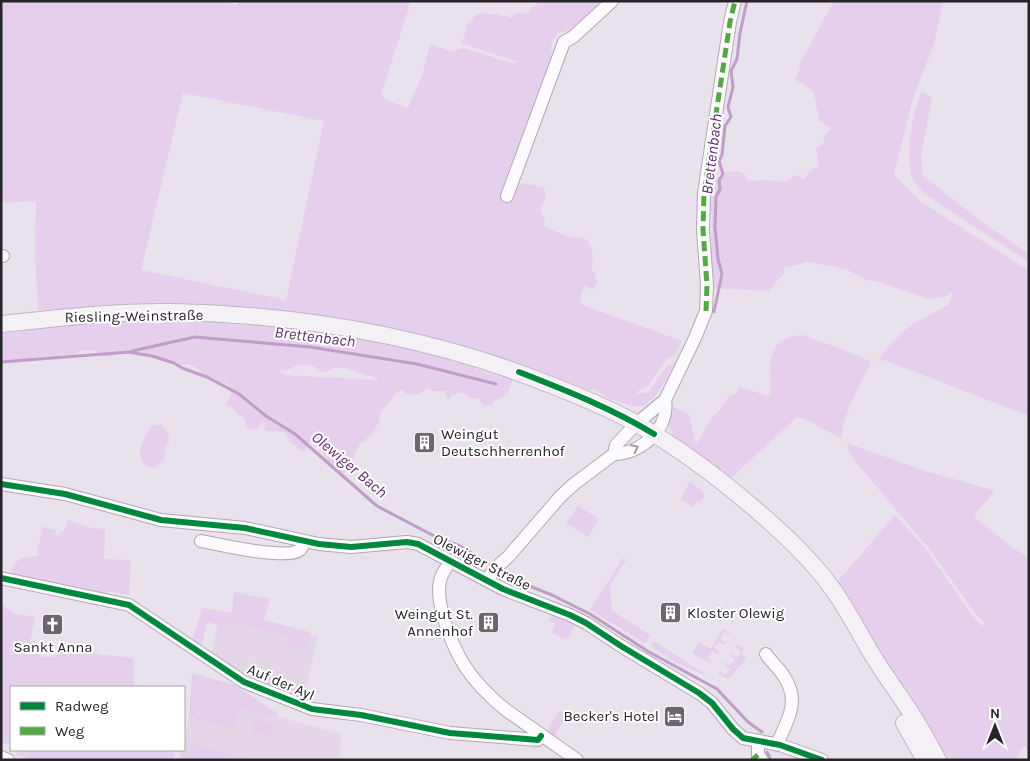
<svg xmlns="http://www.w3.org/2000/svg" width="1030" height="761" font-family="Karla,sans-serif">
	<rect width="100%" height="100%" fill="#e9e1ec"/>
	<path fill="#e4d5e7" d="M221,613L318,636L303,701L246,679L211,654Z
		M195,694L341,734L339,760H179L181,750H184V738Z"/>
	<path fill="#e6cfed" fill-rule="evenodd" d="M1,1H228L236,6L239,1H411L381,95C387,102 399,104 408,108L423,73L430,44L450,51L464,48L515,64L516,61L460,43L464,38L467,25L471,22L474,16L484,12L490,14H499L500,17L504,15L511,18C515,11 523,13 529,13L531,7L537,6L536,1H606C594,12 577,33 560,32C549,40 550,51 553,63L503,185L505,192L517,188L522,183L544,187L546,198L540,209L545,222V227C551,229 567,237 571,237C573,238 574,237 575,237C597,236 592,258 592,271L595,273L597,283L594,289H589L587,285C579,291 582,296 580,304L682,341L675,354L666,360L648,386L638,391L637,394L648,392L667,366L675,362C669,374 655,404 641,406C630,408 616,401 606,397V395L593,389L591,391L533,368L485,353L419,336L337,317L243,310L144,306L38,310L35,250L36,201L1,203ZM183,93L324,121L286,300L141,270Z
		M834,1H943L934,44L914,95L894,175L920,201L1029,271V416L897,365L884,360L878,361L888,347L904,331L913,324L948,305L953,294L950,292L947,296L929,299L879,282L866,280L846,269L807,262L784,268V273L769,291L713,288L711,251L712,216L708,209C709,205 712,202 712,198C713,195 712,193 713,190C716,174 729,168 743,173L748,180L786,181L797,175L804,179L811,170L819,166L816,148L824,143C822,136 827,134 831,128L820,121L813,91L795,79L800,69L799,65Z
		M922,91L932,98L921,155L923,176L989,227L1029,254V262L935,201C927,196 917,188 913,179C904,161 913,108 922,91Z
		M143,319L159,324L171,319H179L186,322C193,318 203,320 210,322C222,317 234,325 247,326C255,322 262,326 272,322L444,355L454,363C462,362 470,364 476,369L513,381L507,394L494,401L493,404L486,406L481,403L480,397L477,399L470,398L462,392L451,396L449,400L446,397L445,391H432L428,388C422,394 416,395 408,395L402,390L398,391L380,413L379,421L372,436L368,437L365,441L361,442C357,451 351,459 350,470L345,473L340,472L337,467C323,462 326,452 316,447V441L312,439L304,452L298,449L296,445H293L284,432L265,431L264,429L266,424L263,421L256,430L248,429L243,416L237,414L232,407L225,405L232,394L229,391L228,384L216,381L190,364L182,365L158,357L138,356L127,351H120C114,357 108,358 100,356L96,350H80L78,353L70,357L62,354L53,359L33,358L23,362L1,364V328L68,322L73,325ZM298,365L313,366L319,371L326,372L334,368H345L377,378L376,380L285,375L278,370H287Z
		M803,335C826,344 850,351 871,362C862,381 841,417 842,439L805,419L797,417L730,479L673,436L669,426L671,406L689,414L696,445L711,419L721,408L730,395L737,393L739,386L767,396L771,394C770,365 764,338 803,335Z
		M162,424L169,435V443L165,446L164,460L155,468C149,468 145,467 142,461C136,449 145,438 151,426Z
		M847,443L925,471L993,490V493L975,514V517L1000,538L1025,556L1029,557V751L1024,746L1022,747L1016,760H945L837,582L895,515L925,548L974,618L982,626L985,623L974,612L931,551L855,461L849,452Z
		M690,481L701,490L704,495L702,500L696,502L693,507L680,500Z
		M578,506L599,519L588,537L566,523Z
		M68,520L91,528L105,529L104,559L131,560L129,595L105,591L104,594L10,575C15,558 22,557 38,556L37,552L43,527L56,530L55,534L60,535L61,531L64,532Z
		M623,558L626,560L610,585L612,611L650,635L645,643L590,610Z
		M234,592L270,599L264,620L310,632L305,650L287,646L289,637L228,620L224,631L217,629L218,625L207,622L201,648L192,642L202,608L232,613Z
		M1,604L16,614L35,617L30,641L35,642L36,649L43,657H54L59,653L61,647L88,653L133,658L134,687H11V745L7,743L1,745Z
		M552,614L575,624L569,638L565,639L552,633L555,623L548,621Z
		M722,629L731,634L730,635L724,632L720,639L726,643L724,645L718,642L714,648L720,652L718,654L712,651L708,658L712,660L710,663L692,654L699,642L711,649Z
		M654,641L700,671L706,673L704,675L675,662L651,646Z
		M737,644L745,648L741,654L746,657L744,660L745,661L728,679L718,674L720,671L725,675L730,669L724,664L725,663L731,666L735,659L730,656L731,654L737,658L741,651L735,647Z
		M192,673L234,685L277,713L278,718L239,707L234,728L193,718L194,715L189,716Z
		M563,711L569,713L553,738L545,734L558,712Z
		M254,719L270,723V725L275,727L272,735L251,730Z
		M187,743L193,744L252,760H179Z
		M18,750H175L174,760H32L16,755Z"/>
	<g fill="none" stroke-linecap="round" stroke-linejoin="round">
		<path stroke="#c09ec8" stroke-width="3" d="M714,312L722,274L718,259L715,227L716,197L720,189L719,180L723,174L719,161L722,155L725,126L731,117L728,107L733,87L731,71L737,59L740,33L747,1
			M132,351L195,337L310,347L417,364L496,384
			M1,362L129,352L152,356L174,363L182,368L207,377L239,394L266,416L295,434L377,506L436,537L460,546L493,566
			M498,570L512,579L552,595L590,614L649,652L717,689L748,722L762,732
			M767,752L771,760"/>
		<defs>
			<path id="minor" d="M507,196L564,42L573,37L612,1
				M1,256H3
				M614,454C641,454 670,428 665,400L695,338L706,311L707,285L703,230L704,193L730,22L735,1
				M1,484L65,494L161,520L245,528L319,544L351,547L407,542L418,544L503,589L570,615L586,623L621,646L699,693L712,703L733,729L743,738L780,745L822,760
				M201,541C220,545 283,559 298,551C302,549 303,545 304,541
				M451,561C446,568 441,574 440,581C435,604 452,645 464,665C475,682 491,698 506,710L577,760
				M1,578L129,605L244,682L312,709L361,715L450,733L538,740L541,736
				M486,580L500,564L508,557L560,497L574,484L614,454L616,445L636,424L665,400
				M766,654C771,662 778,667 783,675C801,700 788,720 777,744
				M758,741V755L762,760
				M1,757L8,760"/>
			<path id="major" d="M1,324C58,318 116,311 174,312C304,315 436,338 556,387C584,398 611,409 637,424C679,448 718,477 755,509C776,527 797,546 815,567C838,592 853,622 870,651C883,673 899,694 913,716C922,730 930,745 938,760
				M904,723L925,760"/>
		</defs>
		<use href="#minor" stroke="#afa9b1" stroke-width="14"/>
		<use href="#major" stroke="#c0b5c3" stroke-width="18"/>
		<use href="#minor" stroke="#fcfafc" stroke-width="12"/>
		<use href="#major" stroke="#f5f0f6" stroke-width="16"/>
		<path stroke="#53aa44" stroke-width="5" stroke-dasharray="10 5" stroke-linecap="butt" d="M706,311L707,285L703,230L704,193L730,22L735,1
			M752,760L758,755"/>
		<defs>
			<path id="cycleway" d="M519,372C565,390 611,408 654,434
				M1,484L65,494L161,520L245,528L319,544L351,547L407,542L418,544L503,589L570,615L586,623L621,646L699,693L712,703L733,729L743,738L780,745L822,760
				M1,578L129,605L244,682L312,709L361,715L450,733L538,740L541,736"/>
		</defs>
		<use href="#cycleway" stroke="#fff" stroke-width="9"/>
		<use href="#cycleway" stroke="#00873e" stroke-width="6"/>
	</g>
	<defs><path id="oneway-chevron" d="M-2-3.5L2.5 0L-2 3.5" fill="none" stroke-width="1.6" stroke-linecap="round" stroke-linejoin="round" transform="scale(1.25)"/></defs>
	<use stroke="#9d999d" href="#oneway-chevron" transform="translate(635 448) rotate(-26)"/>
	<defs>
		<symbol id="building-square" viewBox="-11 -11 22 22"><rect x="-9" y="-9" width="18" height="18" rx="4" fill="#6c656d" stroke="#fff"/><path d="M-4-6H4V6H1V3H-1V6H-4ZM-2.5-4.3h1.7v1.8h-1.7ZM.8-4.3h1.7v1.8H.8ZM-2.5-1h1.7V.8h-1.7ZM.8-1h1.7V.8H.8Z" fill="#fff"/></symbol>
		<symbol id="church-square" viewBox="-11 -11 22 22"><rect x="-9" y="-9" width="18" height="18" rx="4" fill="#6c656d" stroke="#fff"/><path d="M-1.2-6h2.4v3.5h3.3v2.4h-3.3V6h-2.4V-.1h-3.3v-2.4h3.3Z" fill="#fff"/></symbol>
		<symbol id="hotel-square" viewBox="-11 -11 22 22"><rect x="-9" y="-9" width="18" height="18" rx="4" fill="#6c656d" stroke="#fff"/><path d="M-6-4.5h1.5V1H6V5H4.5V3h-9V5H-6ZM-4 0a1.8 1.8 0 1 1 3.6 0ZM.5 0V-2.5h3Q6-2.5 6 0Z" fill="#fff"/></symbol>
	</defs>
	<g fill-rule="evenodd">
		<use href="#building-square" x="412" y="430" width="25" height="25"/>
		<use href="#building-square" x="658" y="600" width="25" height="25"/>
		<use href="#building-square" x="476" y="610" width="25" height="25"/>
		<use href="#church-square" x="40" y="612" width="25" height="25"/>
		<use href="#hotel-square" x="662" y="704" width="25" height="25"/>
	</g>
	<g text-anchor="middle" stroke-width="4" stroke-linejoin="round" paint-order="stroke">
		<g font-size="15" fill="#282229" stroke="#fff">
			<text transform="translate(134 316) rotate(-1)" y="5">Riesling-Weinstraße</text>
			<text transform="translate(482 562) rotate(27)" y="5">Olewiger Straße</text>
			<text transform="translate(281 682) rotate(23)" y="5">Auf der Ayl</text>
		</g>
		<g font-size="15" fill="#282229" stroke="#fff" text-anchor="start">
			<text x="441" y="439">Weingut<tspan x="441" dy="17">Deutschherrenhof</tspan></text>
			<text x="687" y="618">Kloster Olewig</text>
			<text x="473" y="619" text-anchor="end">Weingut St.<tspan x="473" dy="17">Annenhof</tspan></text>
			<text x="53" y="652" text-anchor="middle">Sankt Anna</text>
			<text x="659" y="721" text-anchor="end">Becker's Hotel</text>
		</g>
		<g font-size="16" font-style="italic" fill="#612b6d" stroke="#fff">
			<text transform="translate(711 154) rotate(-83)" y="6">Brettenbach</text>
			<text transform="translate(315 336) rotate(7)" y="6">Brettenbach</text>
			<text transform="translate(350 464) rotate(40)" y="6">Olewiger Bach</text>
		</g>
	</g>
	<rect width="1030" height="761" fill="none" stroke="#282229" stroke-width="5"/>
	<rect x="10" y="686" width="175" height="65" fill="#ffffff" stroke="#a9a7a9"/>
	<rect x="20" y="702" width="25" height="8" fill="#00873e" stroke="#a9a7a9"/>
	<text x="55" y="711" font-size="15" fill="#282229">Radweg</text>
	<rect x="20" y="727" width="25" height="8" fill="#53aa44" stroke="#a9a7a9"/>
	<text x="55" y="736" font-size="15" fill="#282229">Weg</text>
	<g transform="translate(995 726)" stroke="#ffffff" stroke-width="4" paint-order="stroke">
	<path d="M0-4L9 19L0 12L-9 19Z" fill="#282229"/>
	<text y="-8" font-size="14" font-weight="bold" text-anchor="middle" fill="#282229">N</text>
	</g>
</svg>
